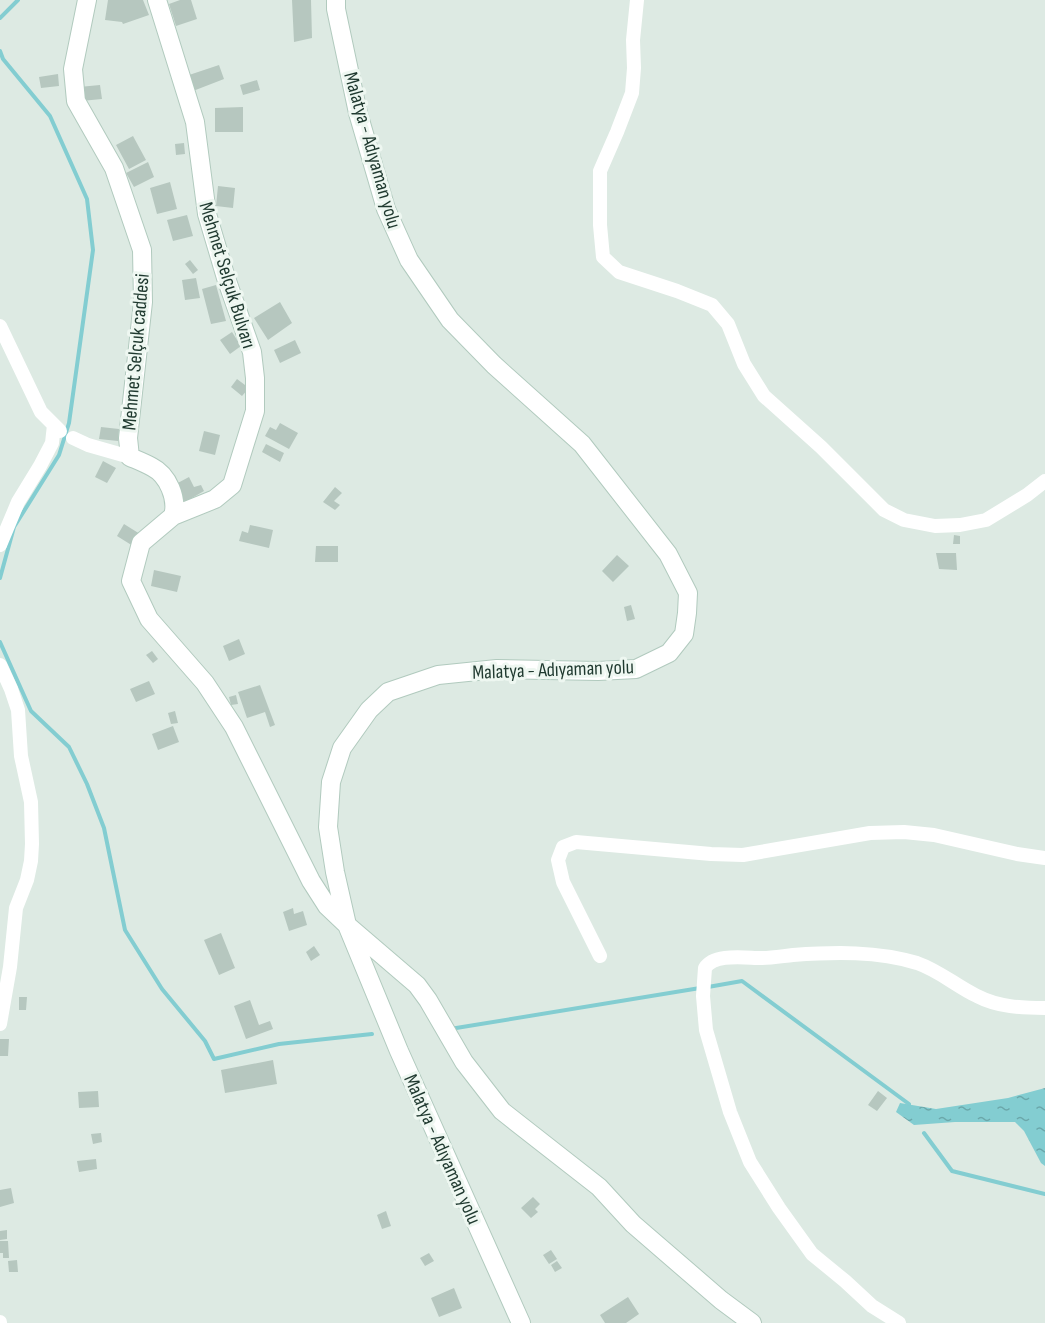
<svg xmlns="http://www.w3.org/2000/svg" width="1045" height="1323" font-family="'Sofia Sans Condensed',sans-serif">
	<defs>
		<pattern id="water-ripples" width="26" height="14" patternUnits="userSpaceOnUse" patternTransform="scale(1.5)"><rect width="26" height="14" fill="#83cdd1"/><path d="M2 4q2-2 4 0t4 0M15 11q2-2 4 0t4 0" fill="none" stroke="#6ba7aa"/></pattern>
	</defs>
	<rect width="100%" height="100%" fill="#ddeae3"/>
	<path fill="url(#water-ripples)" d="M1045,1088V1166L1041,1163L1024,1131L1015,1122H955L914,1125L896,1112L900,1103L936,1109L1008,1098Z"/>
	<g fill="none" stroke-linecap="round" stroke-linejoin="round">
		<path stroke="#83cdd1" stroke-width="4" d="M0,18L18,0
			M0,51L3,59L50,116L87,199L93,250L69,423L59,455L14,527L0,578
			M0,642L31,711L69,747L87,784L104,828L125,930L162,989L205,1041L214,1059L279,1044L372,1034
			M708,987L742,981L909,1104
			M450,1029L700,988
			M924,1133L952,1171L1045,1194"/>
	</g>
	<path fill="#b6c7bf" d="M108,0H143L149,15L123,24L122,22L105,20Z
		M180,0H191L197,19L176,26L169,4Z
		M292,0H311L312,38L294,42Z
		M219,65L224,79L193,91L189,75Z
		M58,74L59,86L41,88L39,77Z
		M257,80L260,90L243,95L240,85Z
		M100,85L102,99L81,101L79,87Z
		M243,107V132H215V108Z
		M133,136L146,160L129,169L116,145Z
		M184,143L185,154L176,155L175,144Z
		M148,162L154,177L134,187L126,173Z
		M170,182L177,209L157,214L150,188Z
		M218,186L235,188L233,208L216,206Z
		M187,215L193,236L173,241L167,220Z
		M190,260L198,270L193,274L185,264Z
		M196,278L200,298L185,300L182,280Z
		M216,285L226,321L211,324L202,289Z
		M280,302L292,323L268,340L254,318Z
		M232,332L241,346L230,354L220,340Z
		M295,340L301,353L280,363L274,350Z
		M237,379L249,388L242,396L231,387Z
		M280,423L298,433L289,449L265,436L270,427L276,430Z
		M101,427L119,429L118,441L99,439Z
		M204,431L220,435L215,455L199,451Z
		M266,444L284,453L280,462L262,452Z
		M103,461L116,468L107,483L95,477Z
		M189,477L194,487L201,485L204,491L185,502L174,485Z
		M335,487L342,493L334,501L340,505L335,510L323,502Z
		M124,524L140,534L133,546L117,536Z
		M250,525L273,530L269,548L239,541L242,531L248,533Z
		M954,535L960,536V544H953Z
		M316,546H338V562H315Z
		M936,553H956L957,570L939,569Z
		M617,555L629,566L613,582L602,571Z
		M154,570L181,576L177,592L151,586Z
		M631,605L635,619L627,621L624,607Z
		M239,639L245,654L229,661L223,646Z
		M152,651L158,659L153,663L146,655Z
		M149,681L155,694L136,702L130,689Z
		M260,685L275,725L270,727L265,712L247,718L238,692Z
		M236,695L238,704L231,705L229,697Z
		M175,711L178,723L171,724L168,713Z
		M173,726L179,742L158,750L152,734Z
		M293,908L294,914L303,911L307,925L289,931L283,912Z
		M221,933L235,968L219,975L204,940Z
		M314,946L320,955L311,961L306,952Z
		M19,997H27L26,1010H19Z
		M250,1000L259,1025L270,1021L273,1029L246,1039L234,1006Z
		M0,1039H9L8,1056H0Z
		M273,1060L277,1084L225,1093L221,1070Z
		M98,1091L99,1107L79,1108L78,1092Z
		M878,1091L887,1098L877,1111L868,1105Z
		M101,1133L102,1142L93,1144L91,1134Z
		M96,1159L97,1169L79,1172L77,1161Z
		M11,1188L14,1203L0,1207V1190Z
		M533,1197L540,1204L535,1209L538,1212L531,1218L521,1208Z
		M386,1211L391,1226L382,1229L377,1215Z
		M7,1230V1239L0,1240V1231Z
		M0,1241H8L9,1258H3V1253H0Z
		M551,1250L557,1259L549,1264L543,1255Z
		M429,1253L434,1261L425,1266L420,1258Z
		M17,1260L18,1272H9L8,1261Z
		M557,1261L562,1268L555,1272L551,1265Z
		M454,1288L462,1308L439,1317L431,1298Z
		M628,1297L639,1314L626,1323H605L600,1315Z"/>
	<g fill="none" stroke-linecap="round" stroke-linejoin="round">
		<defs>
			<path id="secondary" d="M87,0L73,69L76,101L114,168L142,250L143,302L128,438L130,457C137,460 145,463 152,467C168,475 178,499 173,516
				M157,0L195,122L207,214L226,278L252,352L255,378V411L232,485L215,499L173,516L141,543L131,581L149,619L205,683L234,727L311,881L327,906L347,925L417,985L428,1000L464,1062L502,1111L599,1187L633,1224L721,1300L752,1323
				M336,0V9L358,113L386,209L409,260L450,320L494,365L582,444L668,554L688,593L687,613L684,634L669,653L636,669L598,671L497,669L438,675L388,692L369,710L342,748L331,782L328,827L335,872L347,925L399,1051L521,1323"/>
		</defs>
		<use href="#secondary" stroke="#b1cabe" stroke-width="20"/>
		<path stroke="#fff" stroke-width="14" d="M637,0L633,40L634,68L632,93L617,132L600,171V225L603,257L619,272L677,291L712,305L728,324L744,364L764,396L821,447L884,510L904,520L935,526L960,525L986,520L1027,495L1045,481
			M0,326L41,412L60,431
			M73,438L88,445L130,457
			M0,545L18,502L40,466L52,443L54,425
			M0,665L11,689L18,710L21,756L31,802L32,844L31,861L27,880L16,908L10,967L0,1024
			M600,956L563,882L558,860L563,847L576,842L711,854L743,855L870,833L904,832L934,835L1017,854L1045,858
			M0,1322V1323
			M899,1323L872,1306L845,1281L812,1254L779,1208L750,1162L730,1112L706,1030L703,996L705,968C714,953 746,958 761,958C772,958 783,956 793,955C835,952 877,951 917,963C940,971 956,986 977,996C998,1007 1022,1008 1045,1008"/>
		<use href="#secondary" stroke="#fff" stroke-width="18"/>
	</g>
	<g text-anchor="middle" stroke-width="6" stroke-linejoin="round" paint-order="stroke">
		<g font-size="20" fill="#1f392f" stroke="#eef7f1">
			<text transform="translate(373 150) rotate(74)" y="7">Malatya - Adıyaman yolu</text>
			<text transform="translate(228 275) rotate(73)" y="7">Mehmet Selçuk Bulvarı</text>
			<text transform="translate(135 352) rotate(-85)" y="7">Mehmet Selçuk caddesi</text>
			<text transform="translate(553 669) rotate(-2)" y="7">Malatya - Adıyaman yolu</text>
			<text transform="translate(443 1149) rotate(66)" y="7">Malatya - Adıyaman yolu</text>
		</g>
	</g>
</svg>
